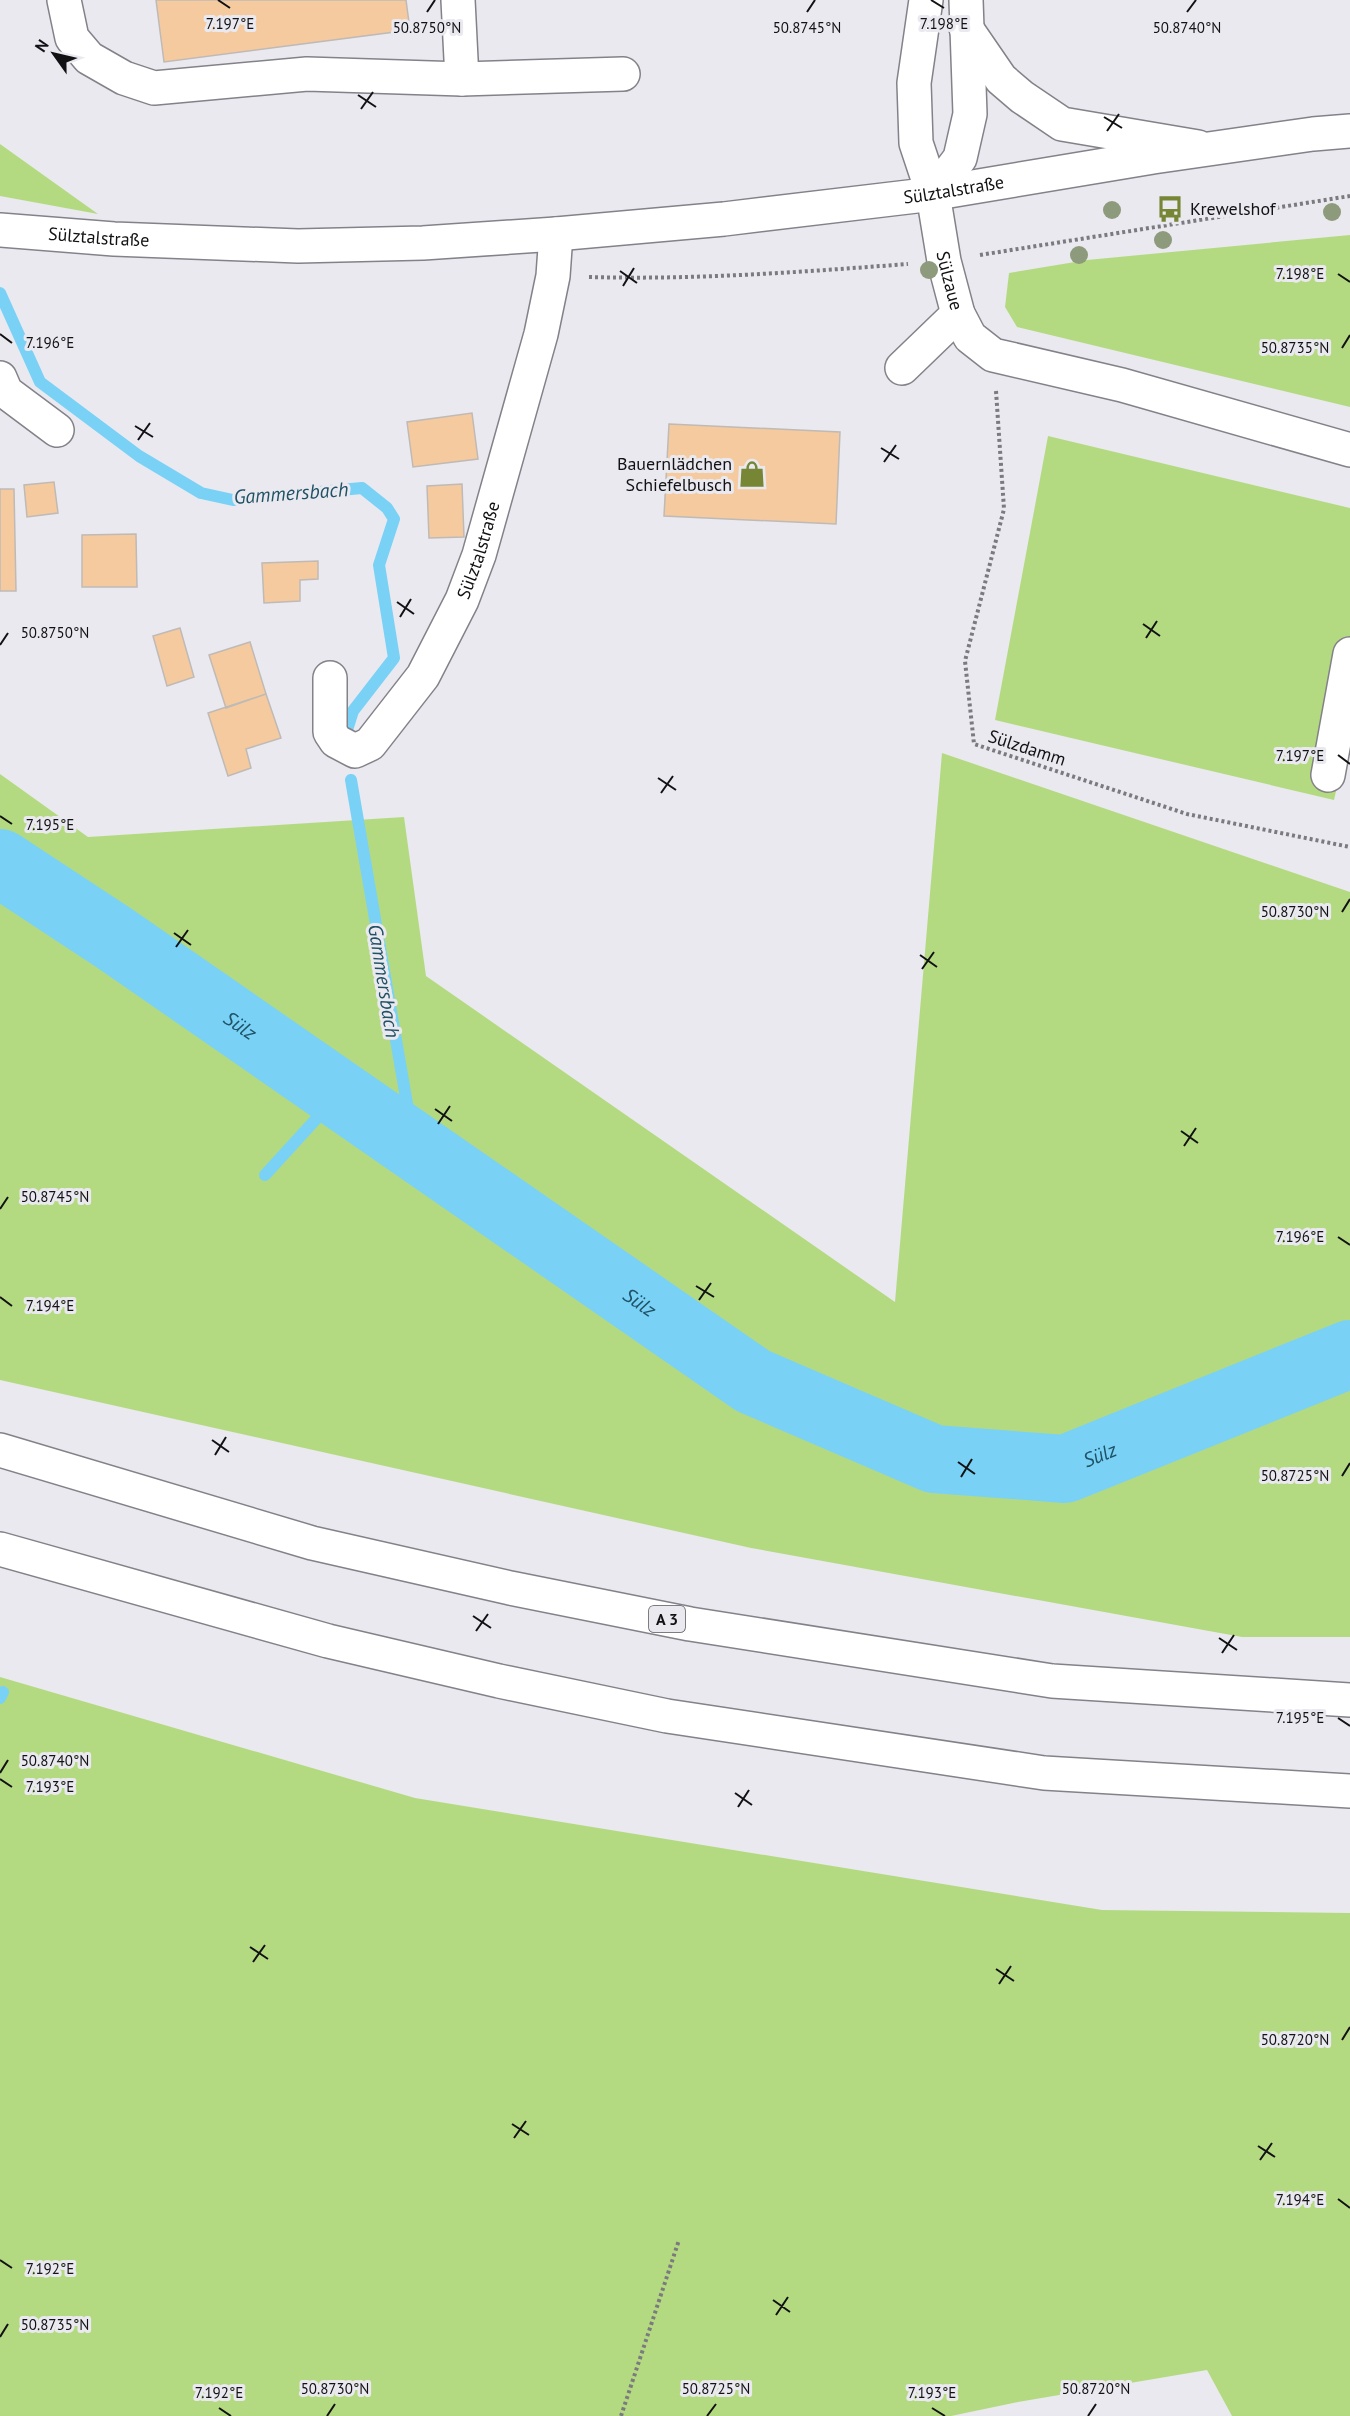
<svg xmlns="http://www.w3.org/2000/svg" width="1350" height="2416" font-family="'PT Sans',sans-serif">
	<rect width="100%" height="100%" fill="#eae9f0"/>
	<path fill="#b4da81" d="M0,144L98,214L0,196Z
		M1350,235V407L1017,327L1005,307L1009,273L1087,260Z
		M1048,436L1350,508V730L1334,800L995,720Z
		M942,753L1350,892V1637H1242L751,1548L0,1380V774L88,837L404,817L426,976L895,1302Z
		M0,1677L415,1798L1102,1910L1350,1913V2416H1232L1207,2370L1018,2402L951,2416H0Z"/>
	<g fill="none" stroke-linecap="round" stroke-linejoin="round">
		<path stroke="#79d1f6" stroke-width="12" d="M0,293L40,382L139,456L201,493L233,500L362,488L387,508L394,519L379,565L394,658L353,711L347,730
			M351,780L409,1115L411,1146
			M265,1175L338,1095
			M0,1698L3,1692"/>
		<path stroke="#79d1f6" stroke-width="68" id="s1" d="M0,863L114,938L753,1381L934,1459L1065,1469L1350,1354"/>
	</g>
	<path fill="#f5ca9f" stroke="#bfbab6" stroke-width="1.5" d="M156,0H406L410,30L164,62Z
		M472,413L478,459L413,467L407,422Z
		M669,424L840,432L836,524L664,516Z
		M54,482L58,513L27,517L24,485Z
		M462,484L464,537L429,538L427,486Z
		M0,489H14L16,591H0Z
		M136,534L137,587H82V535Z
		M318,561V579L300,580V601L264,603L262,563Z
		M180,628L194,677L167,686L153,636Z
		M250,642L266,694L226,708L209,655Z
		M266,694L281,738L246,749L251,768L228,776L208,713Z"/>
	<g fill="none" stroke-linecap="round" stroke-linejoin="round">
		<defs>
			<g id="minor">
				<path d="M64,0L72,38L89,58L124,78L154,88L307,74L462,79L623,74"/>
				<path d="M458,0L462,79"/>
				<path id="s2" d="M926,0L914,83L916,143L933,194L944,261L958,314L970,337L993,355L1122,385L1350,450"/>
				<path d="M966,28L1001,79L1022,97L1062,124L1198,147"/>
				<path d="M933,194L960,158L970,114L966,0"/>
				<path d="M902,368L958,314"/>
				<path d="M0,378L6,392L57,430"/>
				<path id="s3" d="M330,678V732L336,741L355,751L370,744L423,676L462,600L479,555L541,334L553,276L556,234"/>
				<path d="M1328,775L1350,654"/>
			</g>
			<g id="major">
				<path id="s4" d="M0,230L114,239L298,246L423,243L556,234L724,219L925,195L1153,157L1313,134L1350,131"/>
			</g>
			<path id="highway" d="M0,1450L312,1543L510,1588L690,1624L1052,1681L1350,1700
				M0,1549L328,1641L499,1681L667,1716L1044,1773L1350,1791"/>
		</defs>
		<use href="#minor" stroke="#838288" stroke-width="36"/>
		<use href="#major" stroke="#838288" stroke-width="36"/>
		<use href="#highway" stroke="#838288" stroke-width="36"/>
		<path stroke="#7b7a7f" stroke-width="4" stroke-dasharray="3 3" stroke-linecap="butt" d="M980,255L1350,196
			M589,277C695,280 801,272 908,264
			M996,391L1004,509L965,661L974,744L1187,814L1350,847
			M621,2416L679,2240"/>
		<use href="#minor" stroke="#fff" stroke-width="33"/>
		<use href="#major" stroke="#fff" stroke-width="33"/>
		<use href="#highway" stroke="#fff" stroke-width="33"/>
	</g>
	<g fill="#8d9a7b">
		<circle cx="1112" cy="210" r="9"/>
		<circle cx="1332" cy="212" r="9"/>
		<circle cx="1163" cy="240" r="9"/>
		<circle cx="1079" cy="255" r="9"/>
		<circle cx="929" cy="270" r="9"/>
	</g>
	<path fill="none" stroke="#121214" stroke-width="2" d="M218,0L230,8M931,0L944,8M427,12L435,0M807,12L815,0M1187,12L1196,0M358,95L376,107M361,109L373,92M1104,117L1122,128M1107,131L1119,114M620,271L637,283M1338,274L1350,282M623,286L634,268M0,334L12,343M1342,348L1350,335M135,426L153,437M138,440L150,423M881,448L899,459M884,462L896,445M397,602L414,614M400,617L411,599M1143,624L1160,636M1146,638L1157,621M0,645L8,633M1338,755L1350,764M658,778L676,790M661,793L673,776M0,816L12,824M1342,912L1350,899M174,933L191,945M176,947L188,930M920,955L937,967M922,969L934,952M435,1109L452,1121M438,1124L450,1106M1181,1131L1198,1143M1184,1146L1196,1128M0,1209L8,1197M1338,1237L1350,1245M696,1286L714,1297M0,1297L12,1306M699,1300L711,1283M212,1440L229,1452M215,1455L226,1437M958,1462L975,1474M1342,1476L1350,1463M961,1477L972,1459M473,1616L491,1628M476,1631L488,1614M1219,1638L1237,1650M1222,1653L1234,1635M1338,1718L1350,1726M0,1773L8,1760M0,1779L12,1787M735,1793L752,1805M738,1807L749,1790M250,1947L268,1959M253,1962L265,1945M996,1969L1014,1981M999,1984L1011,1966M1342,2040L1350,2027M512,2124L529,2135M514,2138L526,2121M1258,2146L1275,2157M1260,2160L1272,2143M1338,2199L1350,2208M0,2260L12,2268M773,2300L790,2312M776,2315L788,2297M0,2337L8,2324M219,2408L231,2416M932,2408L945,2416M327,2416L335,2404M707,2416L716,2404M1088,2416L1096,2404"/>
	<defs>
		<symbol id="bus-bare" viewBox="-9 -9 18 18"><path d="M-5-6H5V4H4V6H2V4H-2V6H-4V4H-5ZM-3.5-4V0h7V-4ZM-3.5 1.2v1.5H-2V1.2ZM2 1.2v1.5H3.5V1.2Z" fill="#768635" stroke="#eae9f0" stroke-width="2.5" paint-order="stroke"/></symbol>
		<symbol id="shop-bare" viewBox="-9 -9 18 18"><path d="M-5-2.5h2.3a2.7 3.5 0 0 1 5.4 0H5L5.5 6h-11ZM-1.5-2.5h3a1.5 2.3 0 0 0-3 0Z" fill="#768635" stroke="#eae9f0" stroke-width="2.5" paint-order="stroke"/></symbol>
	</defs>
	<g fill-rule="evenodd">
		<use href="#bus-bare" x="1151" y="190" width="38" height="38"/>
		<use href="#shop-bare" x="733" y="455" width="38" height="38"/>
	</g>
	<g text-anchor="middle" stroke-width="6" stroke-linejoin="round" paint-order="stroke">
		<rect fill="#eae9f0" stroke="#535256" stroke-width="1.5" x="649" y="1606" width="36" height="26" rx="4.5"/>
		<g font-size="16" font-weight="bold" fill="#121214">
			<text x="667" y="1625">A 3</text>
		</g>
		<g font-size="18" fill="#121214" stroke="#eae9f0">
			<text dy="6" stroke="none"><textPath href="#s4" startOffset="957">Sülztalstraße</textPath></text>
			<text dy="6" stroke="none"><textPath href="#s4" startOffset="99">Sülztalstraße</textPath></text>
			<text dy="6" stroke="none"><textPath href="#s2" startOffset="286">Sülzaue</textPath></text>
			<text dy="6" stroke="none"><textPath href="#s3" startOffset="327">Sülztalstraße</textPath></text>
			<text transform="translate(1027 748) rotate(18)" y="6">Sülzdamm</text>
		</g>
		<g font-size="18" fill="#121214" stroke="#eae9f0" text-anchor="start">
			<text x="1190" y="215">Krewelshof</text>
			<text x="732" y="470" text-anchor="end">Bauernlädchen<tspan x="732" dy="21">Schiefelbusch</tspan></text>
		</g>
		<g font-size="20" font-style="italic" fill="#205265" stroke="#eae9f0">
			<text transform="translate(291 493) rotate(-4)" y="7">Gammersbach</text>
			<text transform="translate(384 981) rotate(81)" y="7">Gammersbach</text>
			<text dy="7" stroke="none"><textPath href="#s1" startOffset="290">Sülz</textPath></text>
			<text dy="7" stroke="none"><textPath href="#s1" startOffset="776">Sülz</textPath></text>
			<text dy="7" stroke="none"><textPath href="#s1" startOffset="1280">Sülz</textPath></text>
		</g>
	</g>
	<g font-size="15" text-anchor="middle" fill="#121214" stroke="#eae9f0" stroke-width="6" stroke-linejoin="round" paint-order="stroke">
		<text x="230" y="29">7.197°E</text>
		<text x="944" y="29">7.198°E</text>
		<text x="427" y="33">50.8750°N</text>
		<text x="807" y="33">50.8745°N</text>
		<text x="1187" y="33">50.8740°N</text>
		<text x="1300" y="279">7.198°E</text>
		<text x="50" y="348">7.196°E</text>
		<text x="1295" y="353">50.8735°N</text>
		<text x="55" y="638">50.8750°N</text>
		<text x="1300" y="761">7.197°E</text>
		<text x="50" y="830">7.195°E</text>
		<text x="1295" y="917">50.8730°N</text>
		<text x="55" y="1202">50.8745°N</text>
		<text x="1300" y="1242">7.196°E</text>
		<text x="50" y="1311">7.194°E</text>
		<text x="1295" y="1481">50.8725°N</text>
		<text x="1300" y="1723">7.195°E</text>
		<text x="55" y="1766">50.8740°N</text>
		<text x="50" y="1792">7.193°E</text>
		<text x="1295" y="2045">50.8720°N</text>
		<text x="1300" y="2205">7.194°E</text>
		<text x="50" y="2274">7.192°E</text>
		<text x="55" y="2330">50.8735°N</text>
		<text x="335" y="2394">50.8730°N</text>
		<text x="716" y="2394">50.8725°N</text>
		<text x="1096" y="2394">50.8720°N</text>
		<text x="219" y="2398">7.192°E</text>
		<text x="932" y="2398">7.193°E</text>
	</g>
	<g transform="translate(54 54) rotate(304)" stroke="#eae9f0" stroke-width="4.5" paint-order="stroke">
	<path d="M0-4.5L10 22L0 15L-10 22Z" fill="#121214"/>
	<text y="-9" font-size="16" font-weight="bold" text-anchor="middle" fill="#121214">N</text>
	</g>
</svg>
